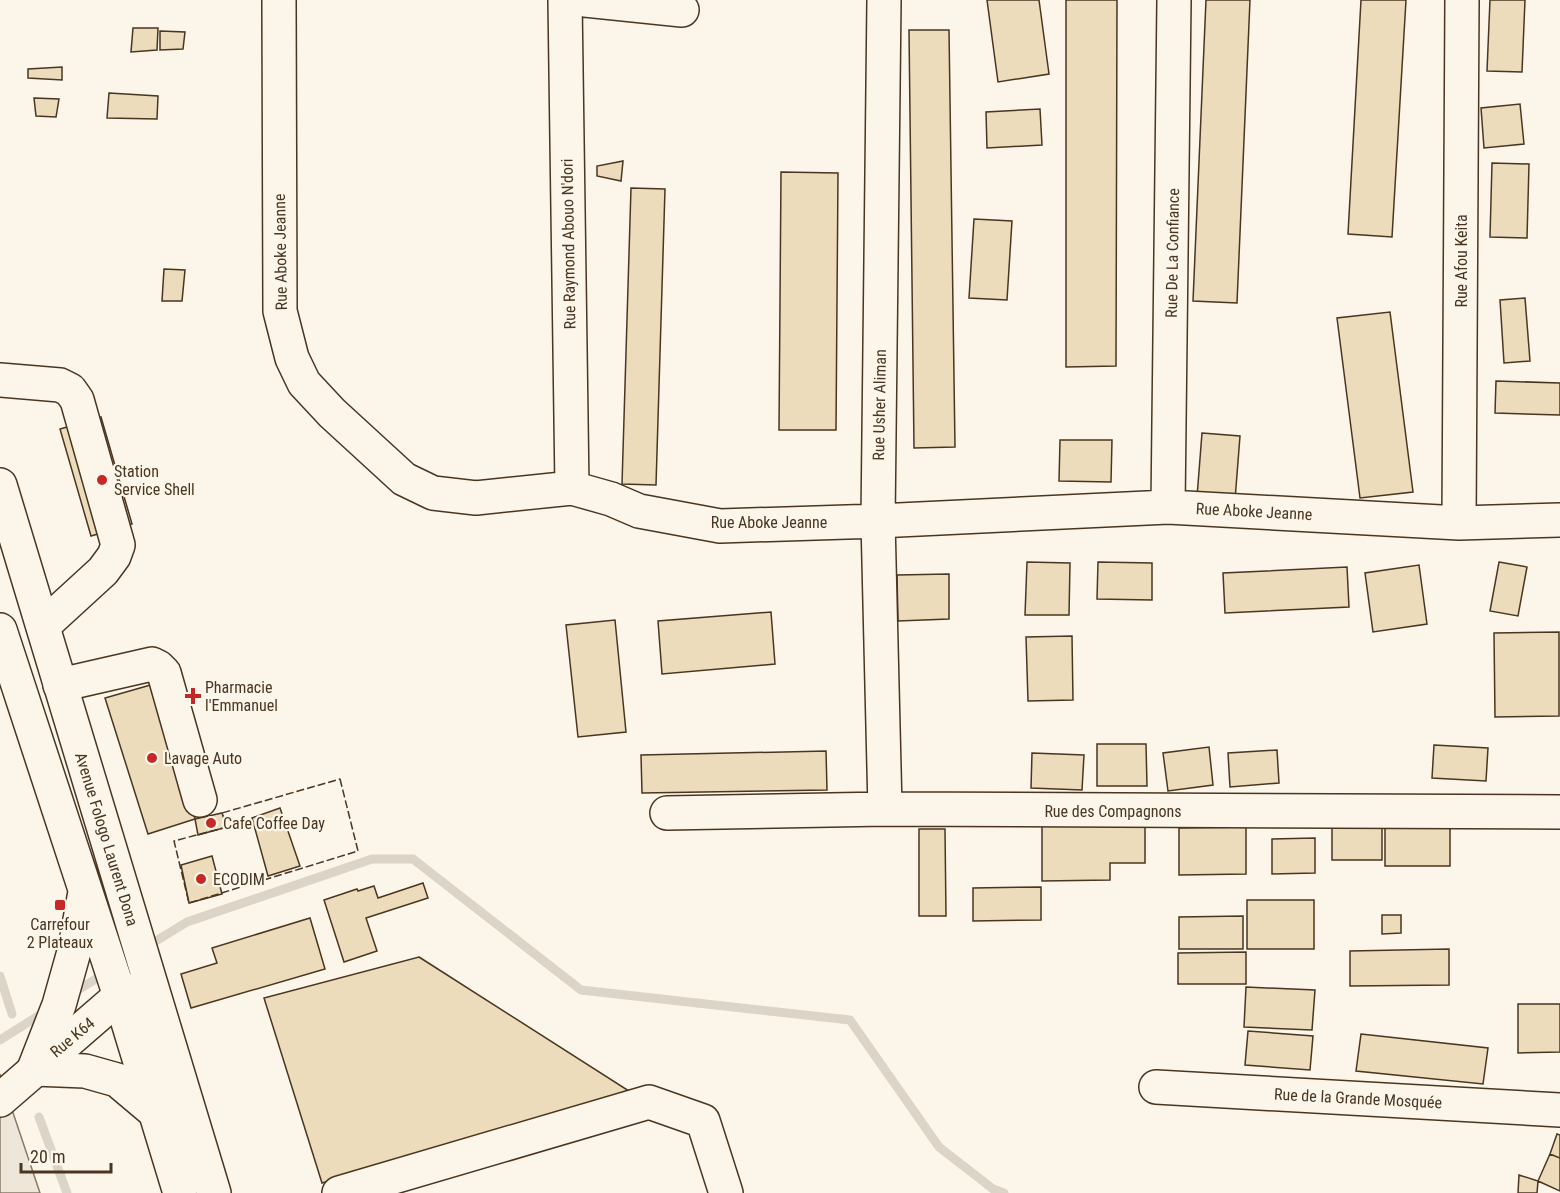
<svg xmlns="http://www.w3.org/2000/svg" width="1560" height="1193" font-family="'Roboto Condensed',sans-serif">
	<rect width="100%" height="100%" fill="#fbf6e9"/>
	<path fill="#ede6d9" stroke="#887966" stroke-width="1.5" d="M0,1074L40,1193H0Z"/>
	<g fill="none" stroke-linecap="round" stroke-linejoin="round">
		<path stroke="#dcd4c6" stroke-width="9" d="M146,947L187,922L372,859H413L581,990L850,1020L939,1147L993,1189L1004,1193
			M0,976L12,1014
			M70,995L107,972
			M0,1040L46,1011
			M39,1117L67,1193"/>
	</g>
	<path fill="#ecdcbc" stroke="#4a3520" stroke-width="1.5" d="M987,0H1039L1049,74L998,82Z
		M1066,0H1117L1116,366L1066,367Z
		M1206,0H1250L1237,303L1193,301Z
		M1361,0H1406L1392,237L1348,234Z
		M1490,0H1525L1522,72L1487,71Z
		M133,28H158L157,50L131,52Z
		M909,30H949L955,447L914,448Z
		M160,31L185,32L183,49L160,50Z
		M62,67V80L28,78V69Z
		M109,93L158,96L157,119L107,118Z
		M34,98L59,99L56,117L36,116Z
		M1520,104L1524,144L1484,148L1481,108Z
		M1040,109L1042,145L987,148L986,112Z
		M623,161L621,181L597,176V166Z
		M1492,163L1529,164L1527,238L1490,237Z
		M781,172L838,173L836,430H779Z
		M631,188L665,189L656,485L622,484Z
		M974,219L1012,221L1007,300L969,298Z
		M164,269L185,270L182,301H162Z
		M1525,298L1530,361L1504,363L1500,300Z
		M1390,312L1413,492L1360,498L1337,318Z
		M1496,381L1560,383V415L1495,413Z
		M101,417L132,524L91,536L60,429Z
		M1202,433L1240,436L1235,500L1197,497Z
		M1060,440H1112L1111,482L1059,481Z
		M1027,562L1070,563L1069,615H1025Z
		M1098,562L1152,563V600L1097,599Z
		M1499,562L1527,567L1518,616L1490,611Z
		M1419,565L1427,624L1373,632L1365,573Z
		M1347,567L1349,607L1225,613L1223,573Z
		M949,574V619L898,621L897,575Z
		M771,612L775,664L662,674L658,621Z
		M615,620L626,732L578,737L566,625Z
		M1559,632V716L1495,717L1494,633Z
		M1072,636L1073,700L1028,701L1026,637Z
		M161,682L195,819L148,834L105,698Z
		M1097,744H1146L1147,786H1097Z
		M1434,745L1488,748L1486,781L1432,778Z
		M1209,747L1213,785L1168,791L1163,753Z
		M1277,750L1279,783L1230,787L1228,753Z
		M826,751L827,790L642,793L641,755Z
		M1032,753L1084,755L1082,790L1031,788Z
		M280,808L300,866L268,876L252,818Z
		M222,813L227,827L198,835L195,819Z
		M1450,820V866H1385V821Z
		M1145,824V863H1110V880L1042,881V825Z
		M1382,824V860H1332V825Z
		M1246,827V874L1179,875V828Z
		M919,829H945L946,916H919Z
		M1315,838V873L1272,874V839Z
		M212,856L222,894L189,903L181,865Z
		M423,883L428,898L366,918L377,951L344,962L324,900L357,889L358,891L374,886L378,898Z
		M1041,887V920L973,921V888Z
		M1247,900H1314V949H1247Z
		M1382,915H1401V933L1382,934Z
		M1243,916V949H1179V917Z
		M310,918L325,969L191,1008L181,974L217,963L212,948Z
		M1449,949V985L1350,986V951Z
		M1246,952V984H1178V953Z
		M419,957L629,1091L322,1183L264,998Z
		M1246,987L1315,990L1312,1030L1244,1027Z
		M1518,1004H1560V1052L1518,1053Z
		M1248,1031L1313,1036L1310,1070L1245,1065Z
		M1361,1034L1488,1048L1483,1084L1356,1071Z
		M1557,1134L1560,1135V1158L1550,1154Z
		M1550,1154L1560,1158V1191L1538,1181Z
		M1519,1175L1538,1181L1537,1193H1518Z"/>
	<g fill="none" stroke-linecap="round" stroke-linejoin="round">
		<defs>
			<path id="minor" d="M279,0L280,311L292,358L304,383L332,413L404,479L433,493L476,498L572,488L611,499L639,511L720,526L878,521L1168,507L1459,523L1560,520
				M565,0L572,488
				M585,0L682,10
				M884,0L878,521L885,809
				M0,380L60,385L70,390L77,400L118,545L114,556L103,571L43,626
				M1168,507L1174,0
				M1459,523L1462,0
				M60,685L152,664L158,667L164,673L200,800
				M667,813L885,809L1560,812
				M1156,1087L1560,1110
				M0,1100L120,996L146,986
				M339,1193L649,1102L703,1121L726,1193"/>
			<path id="major" d="M0,485L214,1193
				M0,630L120,996L180,1193
				M85,892L75,948L59,1005L34,1069L85,1071L117,1080L155,1112"/>
		</defs>
		<use href="#minor" stroke="#4a3520" stroke-width="36"/>
		<use href="#major" stroke="#4a3520" stroke-width="36"/>
		<use href="#minor" stroke="#fbf6e9" stroke-width="33"/>
		<use href="#major" stroke="#fbf6e9" stroke-width="33"/>
		<path stroke="#4a3520" stroke-width="1.5" stroke-dasharray="8 3" stroke-linecap="butt" d="M340,779L358,851L189,903L174,841L227,827L222,813Z"/>
	</g>
	<g fill="#c62828" stroke="#fbf6e9" stroke-width="2">
		<circle cx="102" cy="480" r="6"/>
		<path d="M190 687h6v6h6v6h-6v6h-6v-6h-6v-6h6z"/>
		<circle cx="152" cy="758" r="6"/>
		<circle cx="211" cy="823" r="6"/>
		<circle cx="201" cy="879" r="6"/>
		<rect x="54" y="899" width="12" height="12" rx="3"/>
	</g>
	<g text-anchor="middle" stroke-width="4.5" stroke-linejoin="round" paint-order="stroke">
		<g font-size="16" fill="#4a3520" stroke="#fbf6e9">
			<text transform="translate(568 244) rotate(-91)" y="6">Rue Raymond Abouo N'dori</text>
			<text transform="translate(280 252) rotate(-91)" y="6">Rue Aboke Jeanne</text>
			<text transform="translate(1172 253) rotate(-89)" y="6">Rue De La Confiance</text>
			<text transform="translate(1461 261) rotate(-90)" y="6">Rue Afou Keita</text>
			<text transform="translate(879 405) rotate(-89)" y="6">Rue Usher Aliman</text>
			<text transform="translate(1254 511) rotate(3)" y="6">Rue Aboke Jeanne</text>
			<text x="769" y="528">Rue Aboke Jeanne</text>
			<text x="1113" y="817">Rue des Compagnons</text>
			<text transform="translate(107 839) rotate(73)" y="6">Avenue Fologo Laurent Dona</text>
			<text transform="translate(72 1037) rotate(-40)" y="6">Rue K64</text>
			<text transform="translate(1358 1098) rotate(3)" y="6">Rue de la Grande Mosquée</text>
		</g>
		<g font-size="16" fill="#4a3520" stroke="#fbf6e9" text-anchor="start">
			<text x="114" y="477">Station<tspan x="114" dy="18">Service Shell</tspan></text>
			<text x="205" y="693">Pharmacie<tspan x="205" dy="18">l'Emmanuel</tspan></text>
			<text x="164" y="764">Lavage Auto</text>
			<text x="223" y="829">Cafe Coffee Day</text>
			<text x="213" y="885">ECODIM</text>
			<text x="60" y="930" text-anchor="middle">Carrefour<tspan x="60" dy="18">2 Plateaux</tspan></text>
		</g>
	</g>
	<path d="M21 1163v9h90v-9" fill="none" stroke="#4a3520" stroke-width="3"/>
	<text x="30" y="1163" font-size="18" fill="#4a3520" stroke="#fbf6e9" stroke-width="4.5" paint-order="stroke">20 m</text>
</svg>
